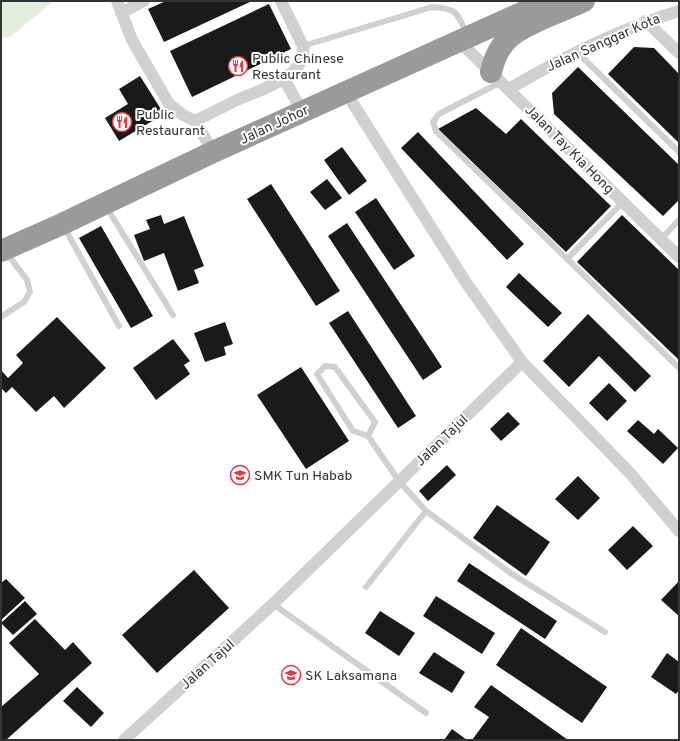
<svg xmlns="http://www.w3.org/2000/svg" width="680" height="741" font-family="Overpass,sans-serif">
	<rect width="100%" height="100%" fill="#fff"/>
	<path fill="#e6ecdf" d="M1,1H54L10,37L1,38Z"/>
	<path fill="#1a1a1a" d="M166,1H252L164,42L148,9Z
		M269,4L291,49L192,97L170,51Z
		M634,47L654,48L679,74V143L608,74Z
		M578,67L679,165V200L663,216L554,114L552,93Z
		M140,76L164,114L119,141L105,118L128,104L119,89Z
		M476,108L506,134L521,119L611,206L566,252L438,129Z
		M418,132L524,244L507,260L401,148Z
		M342,147L367,181L349,195L324,160Z
		M327,179L342,198L325,210L310,192Z
		M271,184L340,291L316,306L247,199Z
		M376,198L415,256L394,270L355,212Z
		M161,215L164,224L184,216L204,266L194,270L199,283L178,291L164,253L144,261L134,235L150,229L146,220Z
		M622,215L679,270V360L577,262Z
		M347,223L442,367L423,380L328,236Z
		M101,226L153,316L131,328L79,238Z
		M519,273L562,313L548,327L506,287Z
		M348,311L416,416L398,428L329,323Z
		M588,314L651,376L635,392L599,356L569,387L543,361Z
		M57,317L106,368L64,408L54,396L36,412L12,387L6,393L1,388V370L8,378L23,363L16,355Z
		M225,322L233,344L224,347L226,355L205,362L194,333Z
		M173,339L190,361L184,365L190,374L156,400L133,368Z
		M301,367L349,441L306,469L257,395Z
		M609,383L627,401L607,421L589,403Z
		M508,412L520,424L501,441L490,429Z
		M638,420L654,434L658,429L678,448L663,464L627,431Z
		M447,465L456,475L428,501L419,491Z
		M578,476L600,498L578,520L555,499Z
		M497,505L550,542L526,576L473,538Z
		M633,526L653,546L627,570L608,550Z
		M469,563L557,621L545,639L457,581Z
		M194,570L229,608L157,673L122,635Z
		M6,579L25,598L1,620V583Z
		M679,581V616L661,600Z
		M436,596L495,633L482,654L423,616Z
		M25,601L37,614L13,635L1,623Z
		M380,611L415,633L399,656L365,633Z
		M35,619L65,650L73,642L92,663L6,740H1V707L39,674L9,643Z
		M521,628L607,687L582,723L496,665Z
		M434,652L465,672L452,693L419,673Z
		M667,653L679,662V690L676,694L651,677Z
		M491,685L568,740H472L489,717L474,707Z
		M77,687L104,713L91,727L63,701Z
		M452,729L467,740H444Z"/>
	<g fill="none" stroke-linecap="round" stroke-linejoin="round">
		<path stroke="#d0d0d0" stroke-width="6" d="M303,46L432,7C457,8 457,13 467,34
			M576,51L679,152
			M501,82L439,114L433,122L436,131L679,368
			M107,208L173,315
			M64,227L119,326
			M661,239L679,220
			M567,259L623,202
			M1,317L24,302L30,292L27,280L6,252
			M368,436L375,422L335,367L325,366L317,374L353,431L368,436L399,481L426,511L512,574L605,632
			M366,587L426,511
			M273,604L426,713"/>
		<path stroke="#d0d0d0" stroke-width="12" d="M117,1L132,40L169,104L183,115L195,121L213,152
			M121,13L144,1
			M646,21L679,53
			M460,42L679,257
			M284,79L302,111
			M509,89C563,57 619,29 679,11
			M195,121C209,114 223,107 237,100C259,90 308,77 303,46L281,1
			M522,362L629,472L679,531
			M124,740L273,604L522,362L465,281L345,91"/>
		<path stroke="#9a9a9a" stroke-width="22" d="M491,72C494,59 499,46 510,37C524,24 565,10 584,1
			M1,251L62,224L213,152L548,1"/>
	</g>
	<defs>
		<symbol id="restaurant-ring" viewBox="-11 -11 22 22"><circle r="9.5" fill="#fff" stroke="#e63946" stroke-width="1.5"/><path d="M-5-6h1v4h1v-4h1v4h1v-4h1v5L-1.5 .5V6h-2V.5L-5-1ZM5-6V6H3V1.5H1.5Q1.5-4 5-6Z" fill="#e63946"/></symbol>
		<symbol id="school-ring" viewBox="-11 -11 22 22"><circle r="9.5" fill="#fff" stroke="#e63946" stroke-width="1.5"/><path d="M0-5L7-2L0 1L-7-2ZM-4 1L0 2.5L4 1V4Q0 6-4 4Z" fill="#e63946"/></symbol>
	</defs>
	<g fill-rule="evenodd">
		<use href="#restaurant-ring" x="227" y="55" width="22" height="22"/>
		<use href="#restaurant-ring" x="111" y="111" width="22" height="22"/>
		<use href="#school-ring" x="229" y="464" width="22" height="22"/>
		<use href="#school-ring" x="280" y="664" width="22" height="22"/>
	</g>
	<g text-anchor="middle" stroke-width="4" stroke-linejoin="round" paint-order="stroke">
		<g font-size="14" fill="#333" stroke="#fff">
			<text transform="translate(603 42) rotate(-24)" y="5">Jalan Sanggar Kota</text>
			<text transform="translate(274 124) rotate(-25)" y="5">Jalan Johor</text>
			<text transform="translate(570 149) rotate(45)" y="5">Jalan Tay Kia Hong</text>
			<text transform="translate(441 440) rotate(-44)" y="5">Jalan Tajul</text>
			<text transform="translate(207 664) rotate(-42)" y="5">Jalan Tajul</text>
		</g>
		<g font-size="14" fill="#333" stroke="#fff" text-anchor="start">
			<text x="252" y="63">Public Chinese<tspan x="252" dy="16">Restaurant</tspan></text>
			<text x="136" y="119">Public<tspan x="136" dy="16">Restaurant</tspan></text>
			<text x="254" y="480">SMK Tun Habab</text>
			<text x="305" y="680">SK Laksamana</text>
		</g>
	</g>
	<rect width="680" height="741" fill="none" stroke="#333333" stroke-width="4"/>
</svg>
